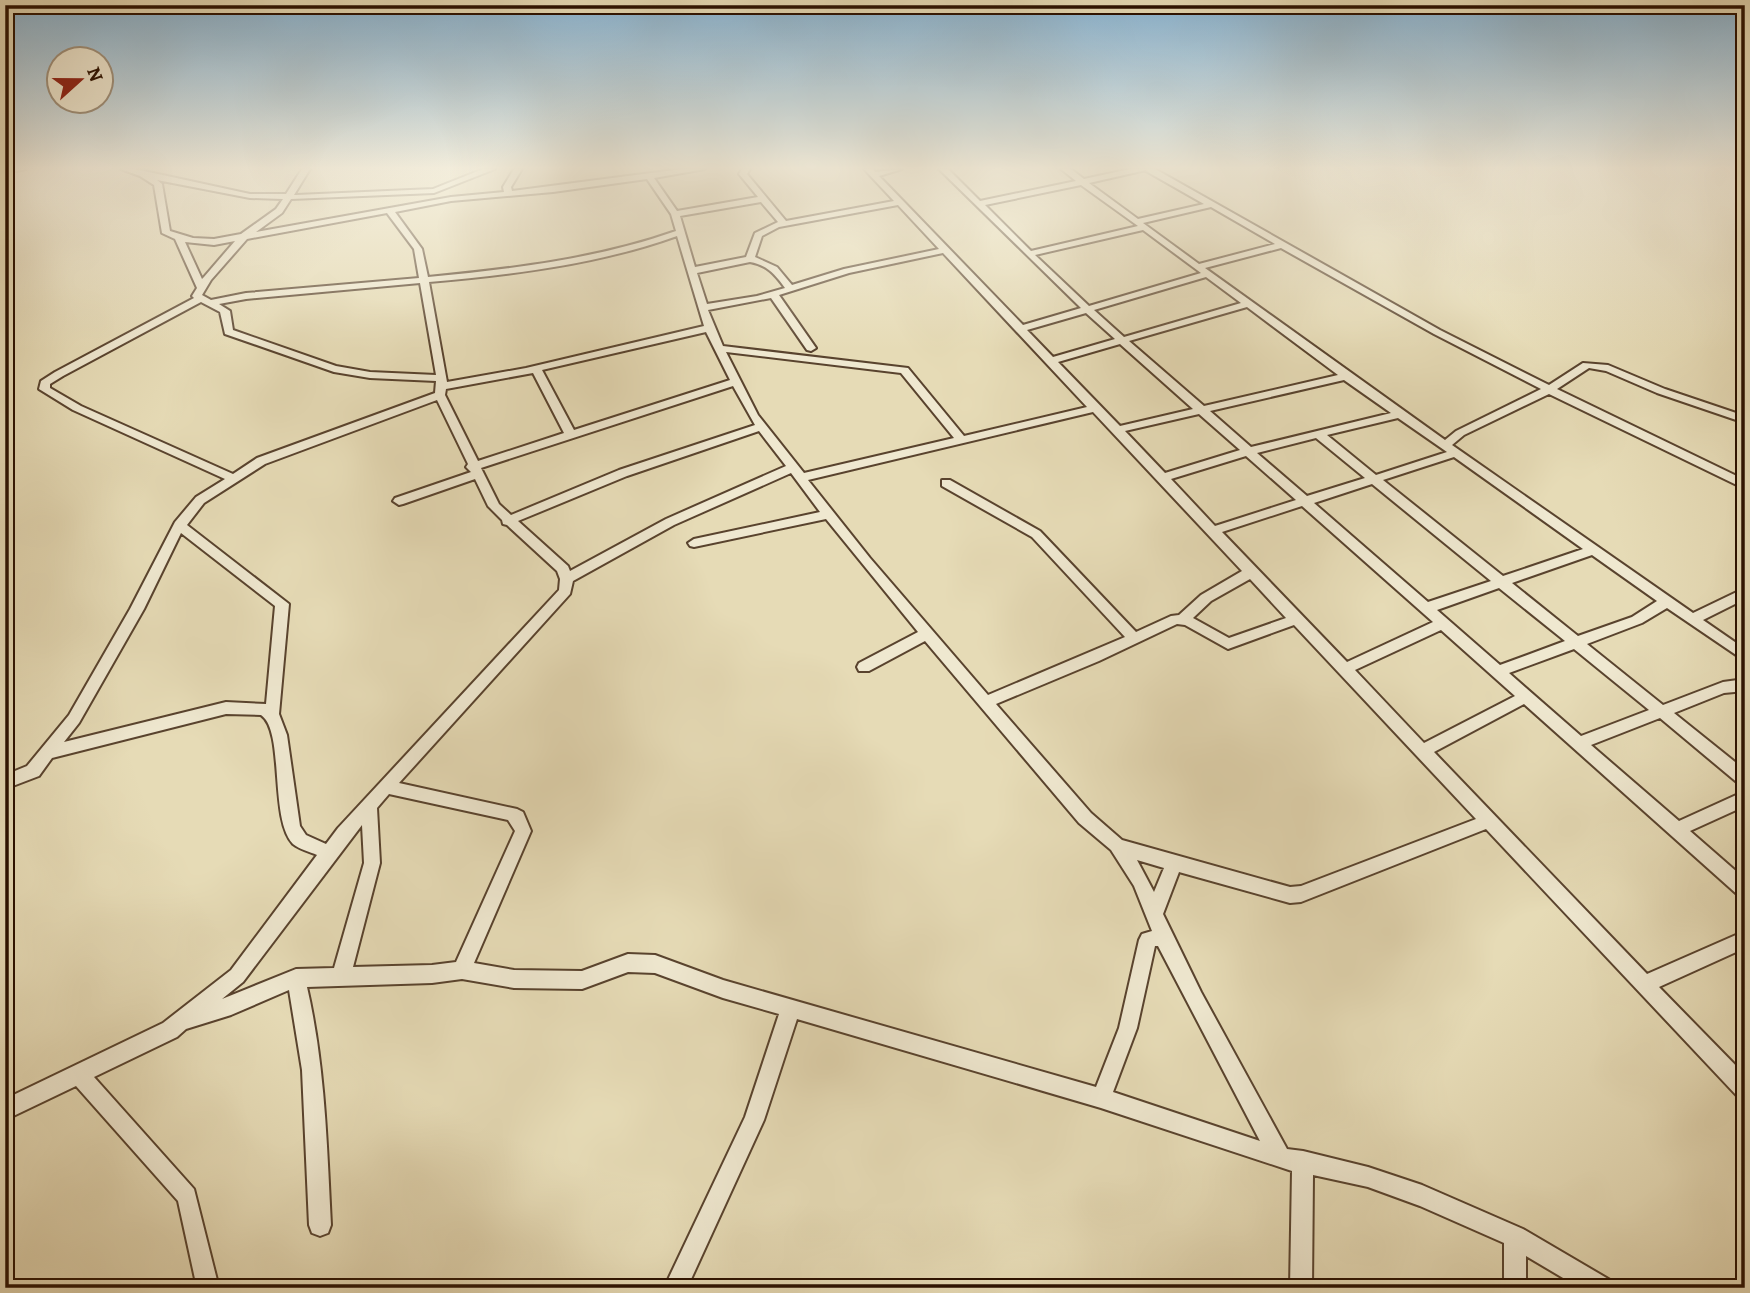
<svg xmlns="http://www.w3.org/2000/svg" width="1750" height="1293" font-family="Alegreya,serif">
	<rect width="100%" height="100%" fill="#e6dbb6"/>
	<filter id="stains"><feTurbulence type="fractalNoise" baseFrequency=".00286" numOctaves="4"/><feColorMatrix values="0 0 0 0 .2 0 0 0 0 .09 0 0 0 0 .02 0 0 0 .5 -.17"/></filter>
	<radialGradient id="worn" r=".72"><stop offset=".6" stop-color="#630" stop-opacity="0"/><stop offset="1" stop-color="#630" stop-opacity=".3"/></radialGradient>
	<g fill="none" stroke-linecap="round" stroke-linejoin="round">
		<defs>
			<path id="minor" d="M5,169H26L5,173Z
				M121,169H135L250,194H286L302,169H310L294,195H296L433,189L483,169H495L434,193L291,199L282,213L256,232L451,197L504,192L503,187L514,169H522L511,187L512,191L682,169H705L654,178L677,211L758,197L739,174L742,169H750L747,174L786,221L894,201L864,169H873L875,172L902,169L879,176L1023,325L1081,308L939,169H948L980,201L1076,181L1061,169H1071L1084,179L1130,169H1155L1440,330L1549,385L1583,363L1608,365L1665,389L1745,416V423L1657,393L1606,371L1589,368L1557,389L1745,480V489L1549,394L1464,435L1452,445L1693,613L1745,588V599L1703,620L1745,649V661L1667,608L1642,623L1587,644L1663,705L1723,682L1745,679V691L1724,693L1674,713L1745,770V785L1739,784L1660,718L1591,745L1679,821L1745,791V806L1690,831L1745,879V898L1739,896L1524,704L1434,752L1647,974L1745,931V948L1659,987L1745,1075V1100L1738,1097L1486,829L1301,902L1290,903L1179,872L1163,914L1201,992L1287,1149L1303,1151L1368,1167L1422,1185L1523,1229L1610,1280L1613,1288H1580L1526,1256V1288H1504V1243L1420,1206L1368,1187L1313,1175L1312,1288H1290L1292,1171L1101,1108L797,1019L764,1120L687,1288H664L745,1117L779,1014L723,998L655,973L628,972L582,989L514,988L462,979L432,983L307,987C325,1065 327,1145 331,1225L328,1233L320,1236L312,1233L309,1225L302,1070L289,990L231,1015L186,1029L177,1037L94,1077L194,1189L219,1288H197L178,1201L76,1086L5,1120V1099L163,1023L231,970L317,855C310,852 299,849 293,844C269,819 285,731 261,715L226,714L52,758L39,776L5,789V775L27,766L69,715L130,609L175,522L196,497L225,479L73,410L39,389L41,381L55,372L194,298L192,296L197,288L175,239L162,233L154,185L140,176ZM1146,170V171L1204,204L1138,219L1089,183ZM647,179L671,214L676,231C597,259 511,269 428,277L422,249L395,212L451,201L553,192ZM157,180L250,198L283,199L276,209L241,234L214,239L193,238L170,231L162,184ZM1081,185L1138,226L1031,251L985,205ZM761,202L778,222L755,233L746,257L695,267L680,216ZM898,205L939,249L844,269L792,285L777,267L755,257L762,236L779,227ZM1211,207L1275,244L1199,264L1143,223ZM387,213L414,249L419,278L246,293L211,300L202,295L211,280L247,239ZM1143,230L1201,273L1089,306L1035,255ZM677,236L704,326L526,368L447,382L429,282C512,275 599,264 677,236ZM235,241L204,277L202,279L185,242L214,245ZM1281,248L1434,334L1541,389L1456,431L1445,440L1205,268ZM943,253L1087,407L964,436L908,368L723,346L708,310L771,298L807,350L811,351L816,348L779,295L849,273ZM750,262C767,265 775,274 785,288L757,296L707,304L697,273ZM1206,277L1241,303L1124,337L1094,310ZM420,283L436,375L370,372L336,366L233,330L230,311L219,304L246,299ZM201,302L220,312L225,334L334,372L370,378L436,381L435,393L257,458L233,474L81,406L50,388V384L63,376ZM1247,307L1338,375L1204,406L1129,341ZM1086,313L1115,339L1053,357L1027,330ZM706,332L730,380L574,430L542,370ZM1120,344L1193,409L1120,426L1058,362ZM726,352L901,373L954,438L804,473L758,415ZM533,373L564,433L478,461L445,395L446,389ZM1344,380L1391,413L1251,447L1210,411ZM733,386L755,425L619,470L511,515L499,504L481,468ZM437,400L468,464L466,467L471,472L395,498L393,501L399,505L403,504L475,479L488,506L502,520L503,524L507,525L557,571L560,579L559,590L338,828L326,844L306,835L300,826L287,735L279,714L289,604L187,525L204,503L265,464ZM1093,412L1242,571L1201,595L1179,615L1171,616L1136,632L1040,531L950,480H942V486L1032,537L1125,637L988,695L870,558L808,480ZM1199,414L1240,450L1165,473L1125,431ZM1398,418L1447,452L1376,475L1327,435ZM759,431L786,466L666,519L570,571L568,566L518,521L627,476ZM1316,438L1365,478L1307,496L1257,453ZM1246,456L1296,500L1215,526L1171,479ZM1454,457L1583,549L1503,576L1383,480ZM791,473L820,512L694,539L688,543L690,546L694,547L826,519L918,632L859,663L857,667L859,671H869L925,641L1079,823L1111,850L1134,886L1152,931L1142,934L1139,940L1119,1028L1096,1087L723,980L655,955L628,954L582,971L514,970L474,963L531,831L523,812L517,809L399,783L570,594L573,581L674,525ZM1372,484L1491,581L1428,602L1314,503ZM1302,506L1433,622L1347,662L1222,532ZM181,533L275,606L266,704L226,702L64,742L79,723L144,609ZM1592,555L1657,601L1632,617L1578,636L1512,583ZM1250,579L1286,618L1229,638L1193,618L1211,601ZM1499,588L1565,641L1500,665L1437,610ZM1177,624L1185,625L1228,649L1294,625L1476,819L1301,886L1290,887L1122,840L1091,813L996,704L1099,661ZM1441,630L1515,696L1424,743L1355,670ZM1574,649L1649,710L1581,736L1509,673ZM389,794L508,820L515,831L456,962L432,965L353,967L380,863L377,808ZM362,825L364,863L334,968L296,969L222,999L243,982ZM1137,860L1164,868L1154,892ZM1155,946H1158L1260,1141L1113,1092L1137,1028Z"/>
		</defs>
		<use href="#minor" stroke="#59432e" stroke-width="4"/>
		<use href="#minor" fill="#efe8d0" fill-rule="evenodd"/>
	</g>
	<linearGradient id="sky" x2="0" y2="1"><stop stop-color="#89b6d6"/><stop offset="0.48" stop-color="#f4efde"/><stop offset="1" stop-color="#f4efde" stop-opacity="0"/></linearGradient>
	<rect width="1750" height="350" fill="url(#sky)"/>
	<rect width="1750" height="1293" fill="none" stroke="#e6dbb6" stroke-width="28"/>
	<rect x="7" y="7" width="1736" height="1279" fill="none" stroke="#2a1000" stroke-width="3.5"/>
	<rect x="14" y="14" width="1722" height="1265" fill="none" stroke="#2a1000" stroke-width="2"/>
	<g transform="translate(80 80) rotate(69)"><circle r="33" fill="#efe8d0" stroke="#a0927d" stroke-width="2"/>
	<path d="M0-5L12 26L0 18L-12 26Z" fill="#8f2418"/>
	<text y="-10" font-size="19" font-weight="bold" text-anchor="middle" fill="#2a1000">N</text>
	</g>
	<rect width="100%" height="100%" filter="url(#stains)"/>
	<rect width="100%" height="100%" fill="url(#worn)"/>
</svg>
